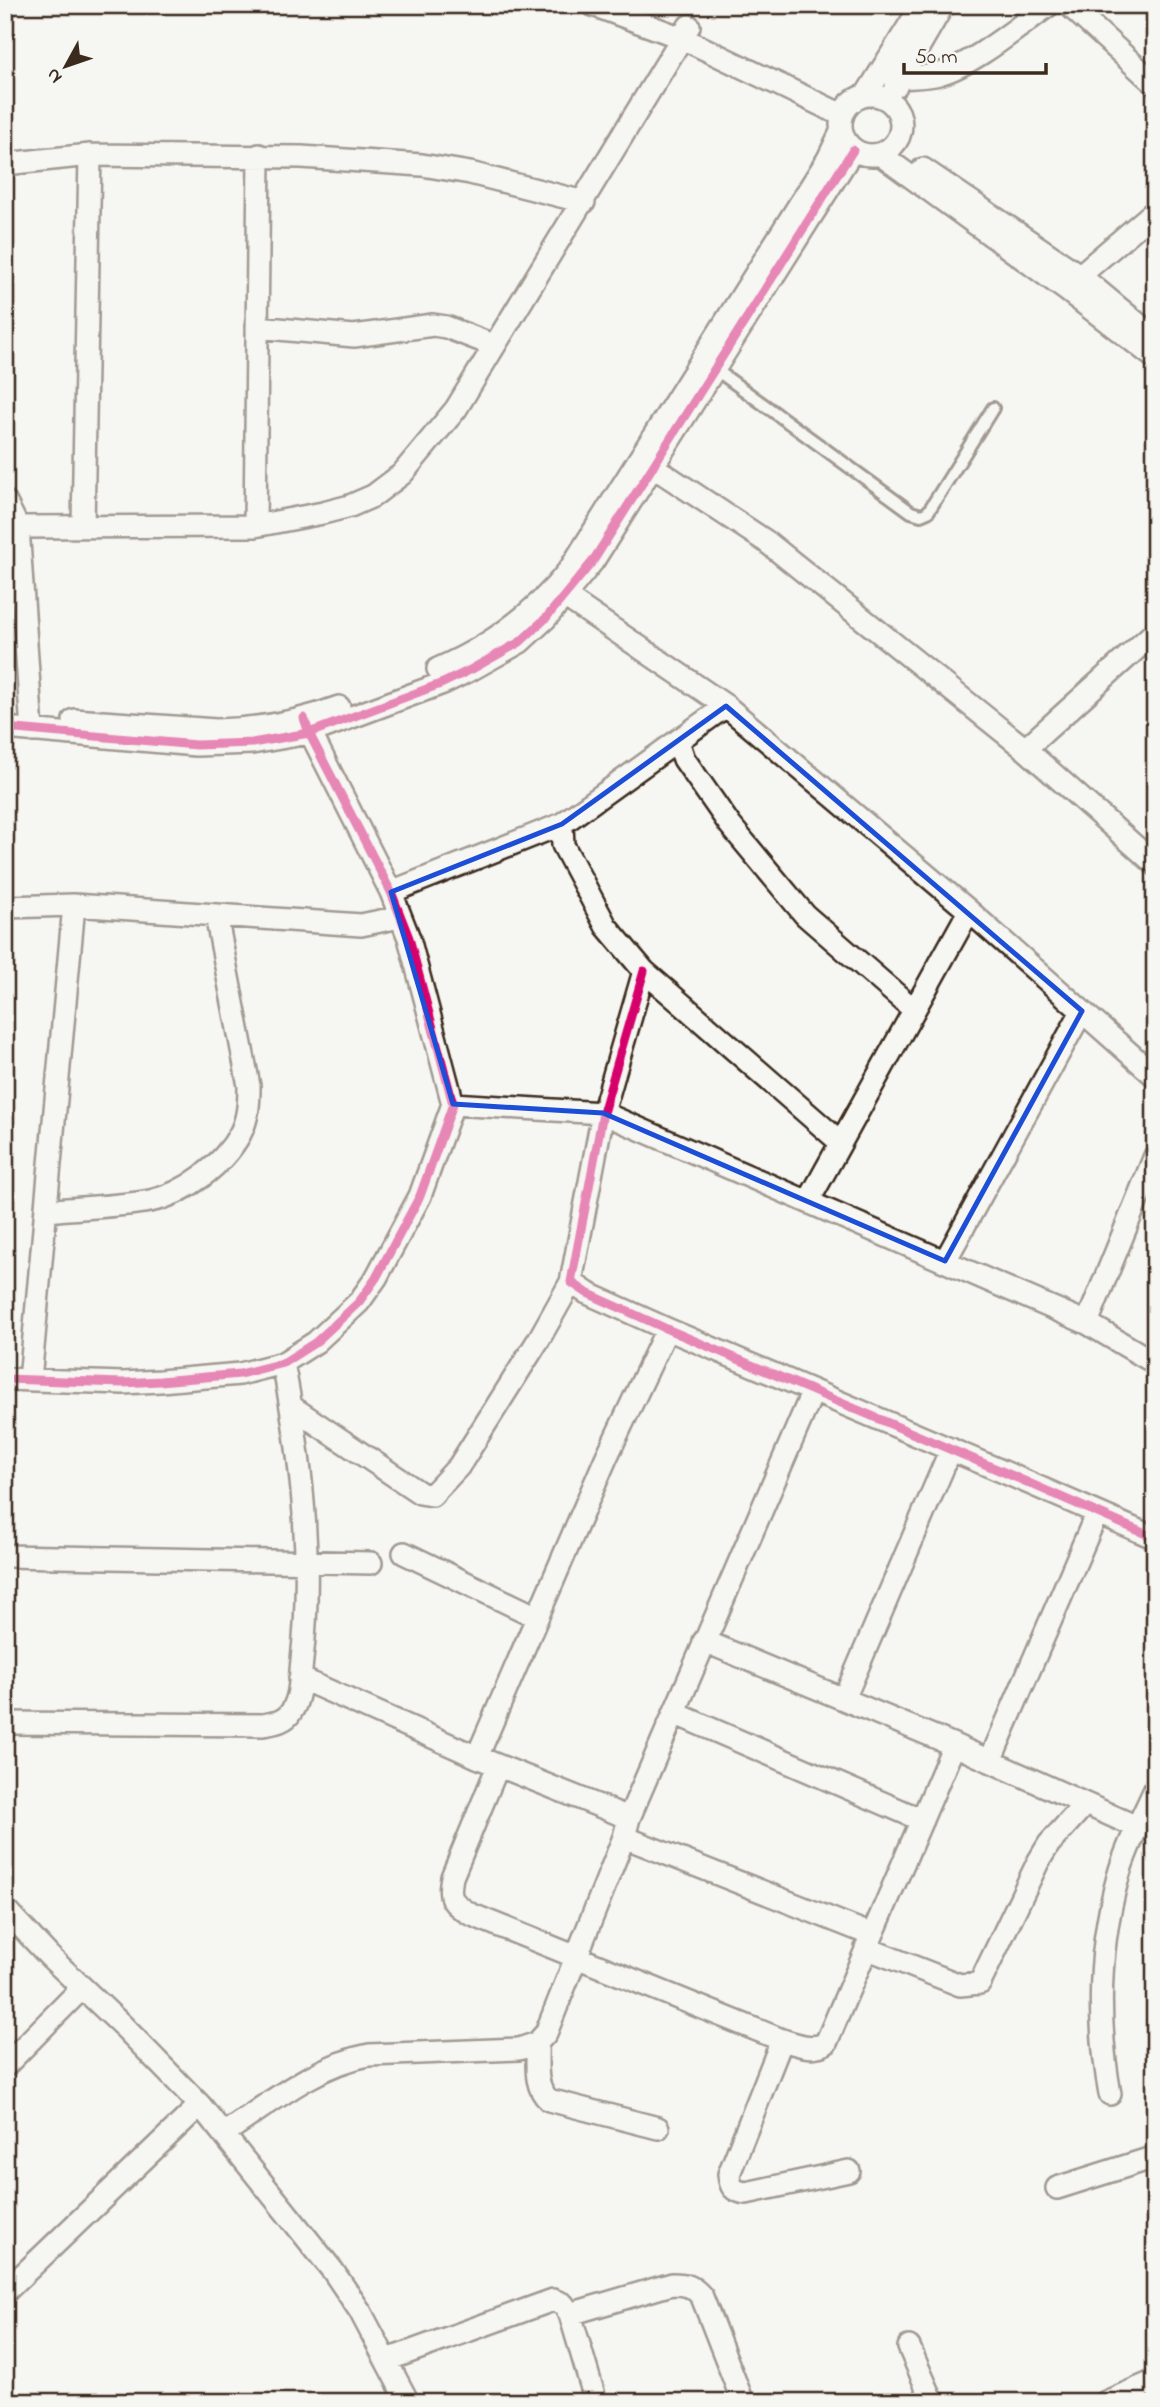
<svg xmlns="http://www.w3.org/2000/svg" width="1160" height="2407" font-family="'Indie Flower',sans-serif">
	<rect width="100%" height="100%" fill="#f6f6f2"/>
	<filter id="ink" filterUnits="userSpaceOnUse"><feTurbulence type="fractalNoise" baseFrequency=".0143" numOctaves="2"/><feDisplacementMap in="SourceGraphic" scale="14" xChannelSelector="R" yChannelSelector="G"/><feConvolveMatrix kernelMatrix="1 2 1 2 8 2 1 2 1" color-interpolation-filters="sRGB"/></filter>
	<g filter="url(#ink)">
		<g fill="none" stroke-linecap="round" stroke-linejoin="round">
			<defs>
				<path id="service" d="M715,369L911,512L921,515L928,512L993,408"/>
				<path id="minor" d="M593,5L682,38L842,115
					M1069,5L1155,84
					M901,78C913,77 927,77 939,74C973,65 1019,26 1049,5
					M896,86L943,5
					M841 125a30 30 0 1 1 60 0a30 30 0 1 1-60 0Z
					M866,95L922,5
					M881,155L1065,289L1155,358
					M5,164L90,155L301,157L422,165L470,173L584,202
					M923,169L1079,275L1155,338
					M1071,283L1155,211
					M257,327L354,336L433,325L446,327L493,345
					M643,460L767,542L1025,749L1155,864
					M5,501L18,527L32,731
					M83,526L90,155
					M255,526L259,155
					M18,527L255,526L323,513L350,506L373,496L402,474L456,409L689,26
					M554,589L726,706L969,911L1155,1076
					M438,669C491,646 534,615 570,569L828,159L841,132
					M726,706L562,824L563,845L606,926L644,971L840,1142
					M74,720L216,730C258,729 300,722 339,707
					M5,728L196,745L252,743L309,733L443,683L472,669L520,642L546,618L593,561L853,150
					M678,741L684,759L730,825L805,915L913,1009
					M1025,749L1155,632
					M391,892L562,824
					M5,907L74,905L361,925L400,917
					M644,971L603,1113L571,1282L587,1293L667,1329L1006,1473L1155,1538
					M453,1104L603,1113L1087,1323L1155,1363
					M808,1202L969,911
					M47,1211C81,1207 117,1207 150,1201C185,1194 223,1165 240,1134C248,1119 249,1103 249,1086L216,915
					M945,1261L1082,1011
					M1087,1323L1155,1156
					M5,1379L123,1383L160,1381L240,1374L283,1363L316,1342L359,1302L376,1278L420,1196L453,1104L409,938L391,892L305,722
					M30,1380L74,905
					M292,1407L420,1493L432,1495L459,1466L539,1339L571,1282
					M404,1553L537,1617
					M5,1556L371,1563
					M704,1641L954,1745L1137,1827
					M300,1678L477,1757L629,1818L813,1391
					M844,1699L951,1449
					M674,1713L922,1820
					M5,1723L263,1725C274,1723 285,1722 291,1712C301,1698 300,1677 302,1660C313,1561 302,1461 283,1363
					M477,1757L606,1458L667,1329
					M990,1761L1097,1513
					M498,1766L452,1877C448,1899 451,1902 470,1914L782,2040C797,2044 812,2051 826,2043L954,1745
					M624,1837L872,1935
					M5,1909L49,1956L124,2027L200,2105L333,2271L360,2311L408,2402
					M866,1948L960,1985L980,1983L1038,1862L1049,1844L1085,1804
					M782,2040L729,2174C730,2187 733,2191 746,2193L849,2171
					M537,2043C538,2063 533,2086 549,2100L658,2128
					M5,2066L82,1988
					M1110,2094C1097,2022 1098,1949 1118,1877C1126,1847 1142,1818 1155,1789
					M223,2134C269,2104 315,2065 369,2055L519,2049L537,2043L546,2033L624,1837L629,1818
					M1057,2188L1155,2157
					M5,2292L200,2105
					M570,2314L672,2284C687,2284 693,2286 702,2297L743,2402
					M909,2347L933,2402
					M387,2360L553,2300L563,2304L570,2314L596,2402
					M1106,2402L1155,2381"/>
			</defs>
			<use href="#service" stroke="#3b2a1e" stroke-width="16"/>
			<use href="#minor" stroke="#3b2a1e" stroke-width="26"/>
			<use href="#service" stroke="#f6f6f2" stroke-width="10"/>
			<use href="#minor" stroke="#f6f6f2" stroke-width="21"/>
			<defs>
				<path id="cycleway" d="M5,728L196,745L252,743L309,733L443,683L472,669L520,642L546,618L593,561L853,150
					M644,971L603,1113L571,1282L587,1293L667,1329L1006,1473L1155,1538
					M5,1379L123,1383L160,1381L240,1374L283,1363L316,1342L359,1302L376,1278L420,1196L453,1104L409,938L391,892L309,733L304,718"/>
			</defs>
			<use href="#cycleway" stroke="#f6f6f2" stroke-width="13"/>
			<use href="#cycleway" stroke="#d6006c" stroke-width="9"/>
		</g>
	</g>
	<path d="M0 0H1160V2407H0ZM726,706L1082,1011L945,1261L603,1113L453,1104L391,892L562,824Z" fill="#f6f6f2" fill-opacity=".55" fill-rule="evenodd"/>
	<path fill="none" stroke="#1d4ed8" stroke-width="5" stroke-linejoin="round" d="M726,706L1082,1011L945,1261L603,1113L453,1104L391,892L562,824Z"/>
	<rect width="1160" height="2407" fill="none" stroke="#f6f6f2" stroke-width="28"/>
	<rect x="14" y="14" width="1132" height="2379" fill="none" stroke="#3b2a1e" stroke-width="2.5" filter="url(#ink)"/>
	<g transform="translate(66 66) rotate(230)" stroke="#f6f6f2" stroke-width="5" paint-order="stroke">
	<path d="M0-5L12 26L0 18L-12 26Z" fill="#3b2a1e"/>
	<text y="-10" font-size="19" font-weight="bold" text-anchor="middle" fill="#3b2a1e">N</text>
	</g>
	<path d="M904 63v10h142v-10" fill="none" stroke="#3b2a1e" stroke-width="3.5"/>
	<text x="915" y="63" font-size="21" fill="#3b2a1e" stroke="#f6f6f2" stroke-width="5" paint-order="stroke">50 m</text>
</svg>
